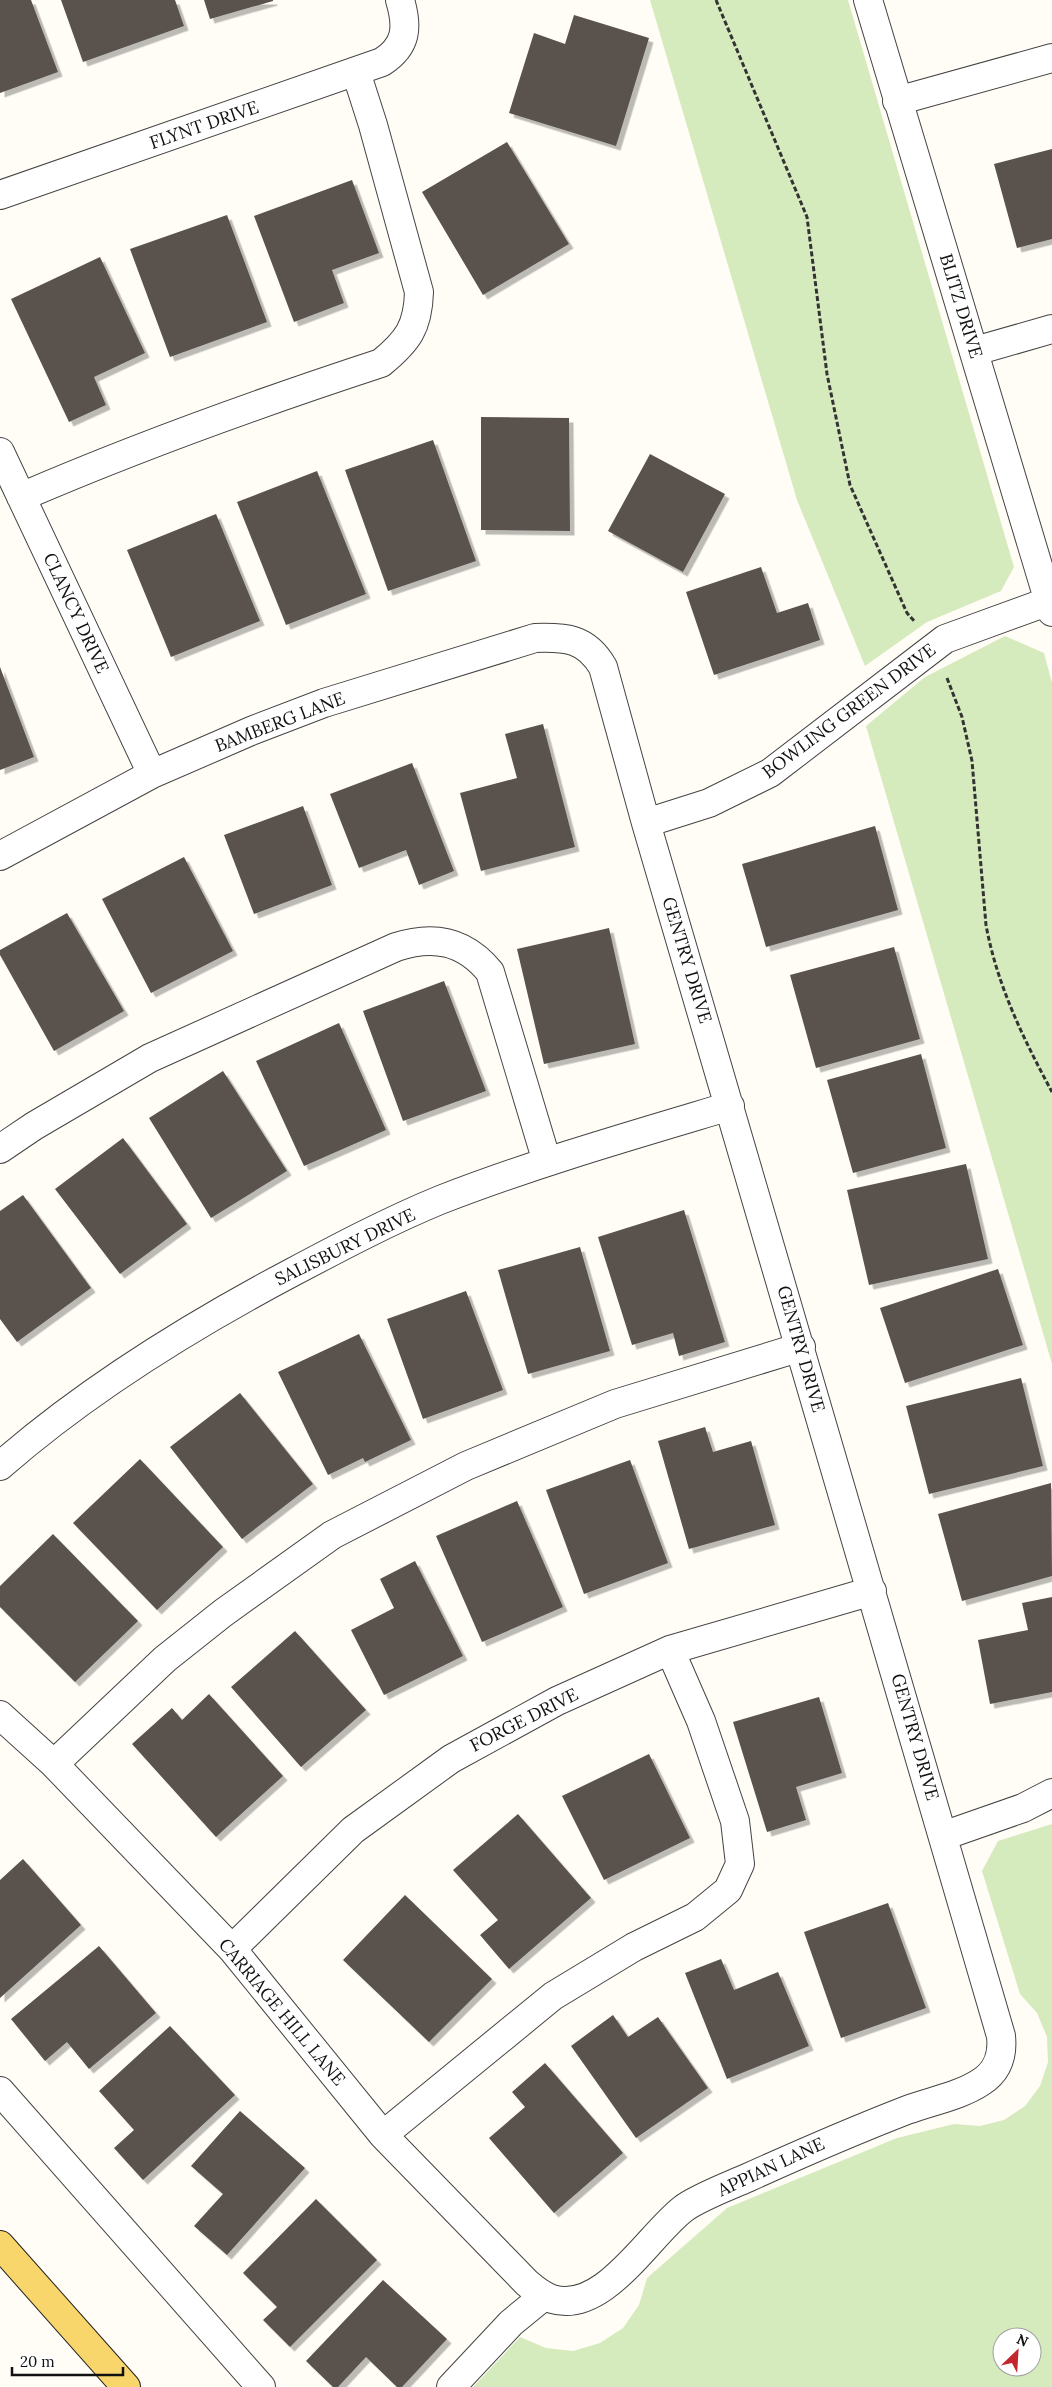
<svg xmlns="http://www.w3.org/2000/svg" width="1052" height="2387" font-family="Lora,serif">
	<defs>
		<filter id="shadow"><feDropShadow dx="4.5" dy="4.5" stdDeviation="0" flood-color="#0004"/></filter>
	</defs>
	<rect width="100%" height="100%" fill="#fffdf5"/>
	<path fill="#d5ebbd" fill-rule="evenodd" d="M650,0H848L1014,567L1001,591L927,622L865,666L797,500Z
		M1005,636L1044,653L1052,683V1364L866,726L925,677Z
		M1052,1824V2387H473L520,2337L546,2348L573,2351L600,2343L623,2328L639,2305L647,2278L727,2208L897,2138L954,2124L980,2126L1004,2120L1025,2106L1040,2086L1048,2062L1047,2037L1037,2013L1020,1994L982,1871L998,1841ZM1002,2337H1032V2367H1002Z"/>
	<path fill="#5a524d" filter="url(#shadow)" d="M0,0H31L58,72L0,93Z
		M61,0H175L184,26L83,62Z
		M204,0H273V1L210,19Z
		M574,15L649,38L616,146L509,113L534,33L565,44Z
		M507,142L569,244L483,295L422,192Z
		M1052,149V239L1017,248L994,164Z
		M352,180L379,253L332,270L344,303L294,322L254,216Z
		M227,215L267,322L170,357L130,249Z
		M100,257L145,353L94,377L106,405L69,422L11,299Z
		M481,417L569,418L570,531L481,530Z
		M433,440L476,561L388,591L345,470Z
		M650,454L725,494L683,572L608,531Z
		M317,471L366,594L286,625L237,502Z
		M216,514L260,621L171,657L127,550Z
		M761,567L777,613L808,603L820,640L714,675L686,592Z
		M0,667L34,757L0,770Z
		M543,724L575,847L481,871L460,793L517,778L505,734Z
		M412,763L454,871L419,885L406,850L359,868L330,794Z
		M303,806L332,885L254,914L224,835Z
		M875,826L898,910L766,947L742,864Z
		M184,857L233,951L151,993L102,899Z
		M67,913L124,1011L54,1051L0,955V950Z
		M609,928L635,1044L544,1064L517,949Z
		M894,947L920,1039L816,1068L790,975Z
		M444,981L486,1091L403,1121L363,1011Z
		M339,1023L386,1130L304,1166L256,1061Z
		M921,1054L946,1148L853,1173L827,1080Z
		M223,1071L287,1171L211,1218L149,1118Z
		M123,1138L187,1224L120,1274L55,1189Z
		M966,1164L988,1259L869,1285L847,1190Z
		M23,1195L91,1288L17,1342L0,1319V1211Z
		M684,1210L725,1342L679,1356L673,1333L632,1345L598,1237Z
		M580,1247L610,1351L528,1374L498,1270Z
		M998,1269L1023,1345L905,1383L880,1308Z
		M466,1291L503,1390L423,1419L387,1319Z
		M359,1334L411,1440L365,1462L363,1458L328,1475L278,1372Z
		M1021,1378L1043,1466L929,1494L906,1406Z
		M240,1393L313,1484L242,1539L170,1447Z
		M705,1427L713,1452L751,1441L775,1525L689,1549L658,1441Z
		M140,1459L223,1547L157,1610L73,1523Z
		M630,1460L668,1563L584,1594L546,1490Z
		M1051,1483L1052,1576L962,1601L938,1514Z
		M517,1501L563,1607L482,1642L436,1536Z
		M53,1534L138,1621L75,1682L0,1607V1586Z
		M415,1561L463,1656L384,1695L351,1630L394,1608L380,1579Z
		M1052,1597V1692L990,1704L978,1640L1028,1630L1022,1603Z
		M295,1631L366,1710L301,1767L231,1687Z
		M209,1694L283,1776L216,1837L132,1744L172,1708L182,1720Z
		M819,1697L842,1773L796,1787L806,1820L767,1832L733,1722Z
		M649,1754L690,1838L604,1880L562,1796Z
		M518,1814L591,1898L509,1969L480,1935L498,1920L453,1870Z
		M23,1859L81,1925L0,1998V1880Z
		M405,1895L492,1979L429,2042L343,1960Z
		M888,1903L926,2008L841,2038L804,1932Z
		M99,1946L156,2013L89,2069L67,2042L45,2061L11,2019Z
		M721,1959L734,1990L778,1972L809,2046L727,2079L685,1973Z
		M613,2015L628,2037L658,2017L708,2088L636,2138L571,2046Z
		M170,2026L235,2095L143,2180L114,2148L134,2130L99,2091Z
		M545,2063L623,2153L554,2213L489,2138L525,2107L512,2092Z
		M240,2111L305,2168L227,2255L194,2226L223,2194L191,2166Z
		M316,2199L377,2260L290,2347L263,2320L277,2307L243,2273Z
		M383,2280L447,2339L402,2387H397L366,2357L338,2387H333L306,2361Z"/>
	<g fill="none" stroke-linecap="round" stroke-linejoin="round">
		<defs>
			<path id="minor" d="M868,0L1052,612
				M897,101L1052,58
				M0,195L382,62C407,46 408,27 400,0
				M975,351L1052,329
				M0,452L152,774
				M21,497C139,446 259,403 381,363C408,341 418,327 419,292L373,125L356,72
				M646,823L709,803L770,773L945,639L1052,600
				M0,856L152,774L251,731L324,703L535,638C566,637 586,638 603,667L646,823L1001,2036C1003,2055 998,2071 981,2082C960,2096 931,2101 907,2110C853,2131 800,2154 747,2178C729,2186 697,2198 683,2209C648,2236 603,2315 552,2299C542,2296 534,2289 527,2283L383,2135L232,1949L54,1764L0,1715
				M0,1149L34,1126L150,1058L396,947C433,935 464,940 490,972L547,1162
				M0,1466C88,1389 189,1327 291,1273C340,1247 389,1221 440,1200C535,1163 633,1135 730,1106
				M54,1764L165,1659L223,1613L332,1535L466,1466L615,1404L801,1347
				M943,1836L1023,1808L1052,1793
				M232,1949L353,1830L451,1759L557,1701L670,1650L872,1591
				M0,2091L261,2387
				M383,2135L553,1996L634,1947L695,1917L728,1890L740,1864L735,1821L701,1721L670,1650
				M451,2387L511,2323L544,2296"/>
			<path id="major" d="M0,2245L126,2387"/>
		</defs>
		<use href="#minor" stroke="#444" stroke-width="30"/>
		<use href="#major" stroke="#222" stroke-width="30"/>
		<path stroke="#333" stroke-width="3" stroke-dasharray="5 2.5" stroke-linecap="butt" d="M716,0L807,217L827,374L850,485L907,613L915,622
			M947,678L962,717L972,761L986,925C997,985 1023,1038 1052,1092"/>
		<use href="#minor" stroke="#fff" stroke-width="28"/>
		<use href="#major" stroke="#f9d66b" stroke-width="28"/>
	</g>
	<g text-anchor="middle" stroke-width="5" stroke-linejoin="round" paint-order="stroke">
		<g font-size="18" fill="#111" stroke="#fff">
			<text transform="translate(204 125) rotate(-19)" y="6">FLYNT DRIVE</text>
			<text transform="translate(961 306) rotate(73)" y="6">BLITZ DRIVE</text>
			<text transform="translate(76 613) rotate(65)" y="6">CLANCY DRIVE</text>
			<text transform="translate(849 711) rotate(-37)" y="6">BOWLING GREEN DRIVE</text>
			<text transform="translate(280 722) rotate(-21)" y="6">BAMBERG LANE</text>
			<text transform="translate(687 960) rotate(73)" y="6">GENTRY DRIVE</text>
			<text transform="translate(345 1247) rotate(-26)" y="6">SALISBURY DRIVE</text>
			<text transform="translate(801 1349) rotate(74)" y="6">GENTRY DRIVE</text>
			<text transform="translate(524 1720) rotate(-27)" y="6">FORGE DRIVE</text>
			<text transform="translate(915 1737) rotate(74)" y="6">GENTRY DRIVE</text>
			<text transform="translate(282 2012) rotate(50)" y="6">CARRIAGE HILL LANE</text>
			<text transform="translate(771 2167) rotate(-25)" y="6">APPIAN LANE</text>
		</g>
	</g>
	<g transform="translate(1017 2352) rotate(25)"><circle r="24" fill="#ffffff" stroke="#a0a0a0"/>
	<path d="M0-4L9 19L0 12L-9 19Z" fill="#c4262e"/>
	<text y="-8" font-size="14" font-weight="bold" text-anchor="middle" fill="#111111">N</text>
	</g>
	<path d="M12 2367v8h111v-8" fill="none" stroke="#111111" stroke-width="2.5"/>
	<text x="20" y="2367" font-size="15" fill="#111111" stroke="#ffffff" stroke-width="4" paint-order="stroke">20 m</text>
</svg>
